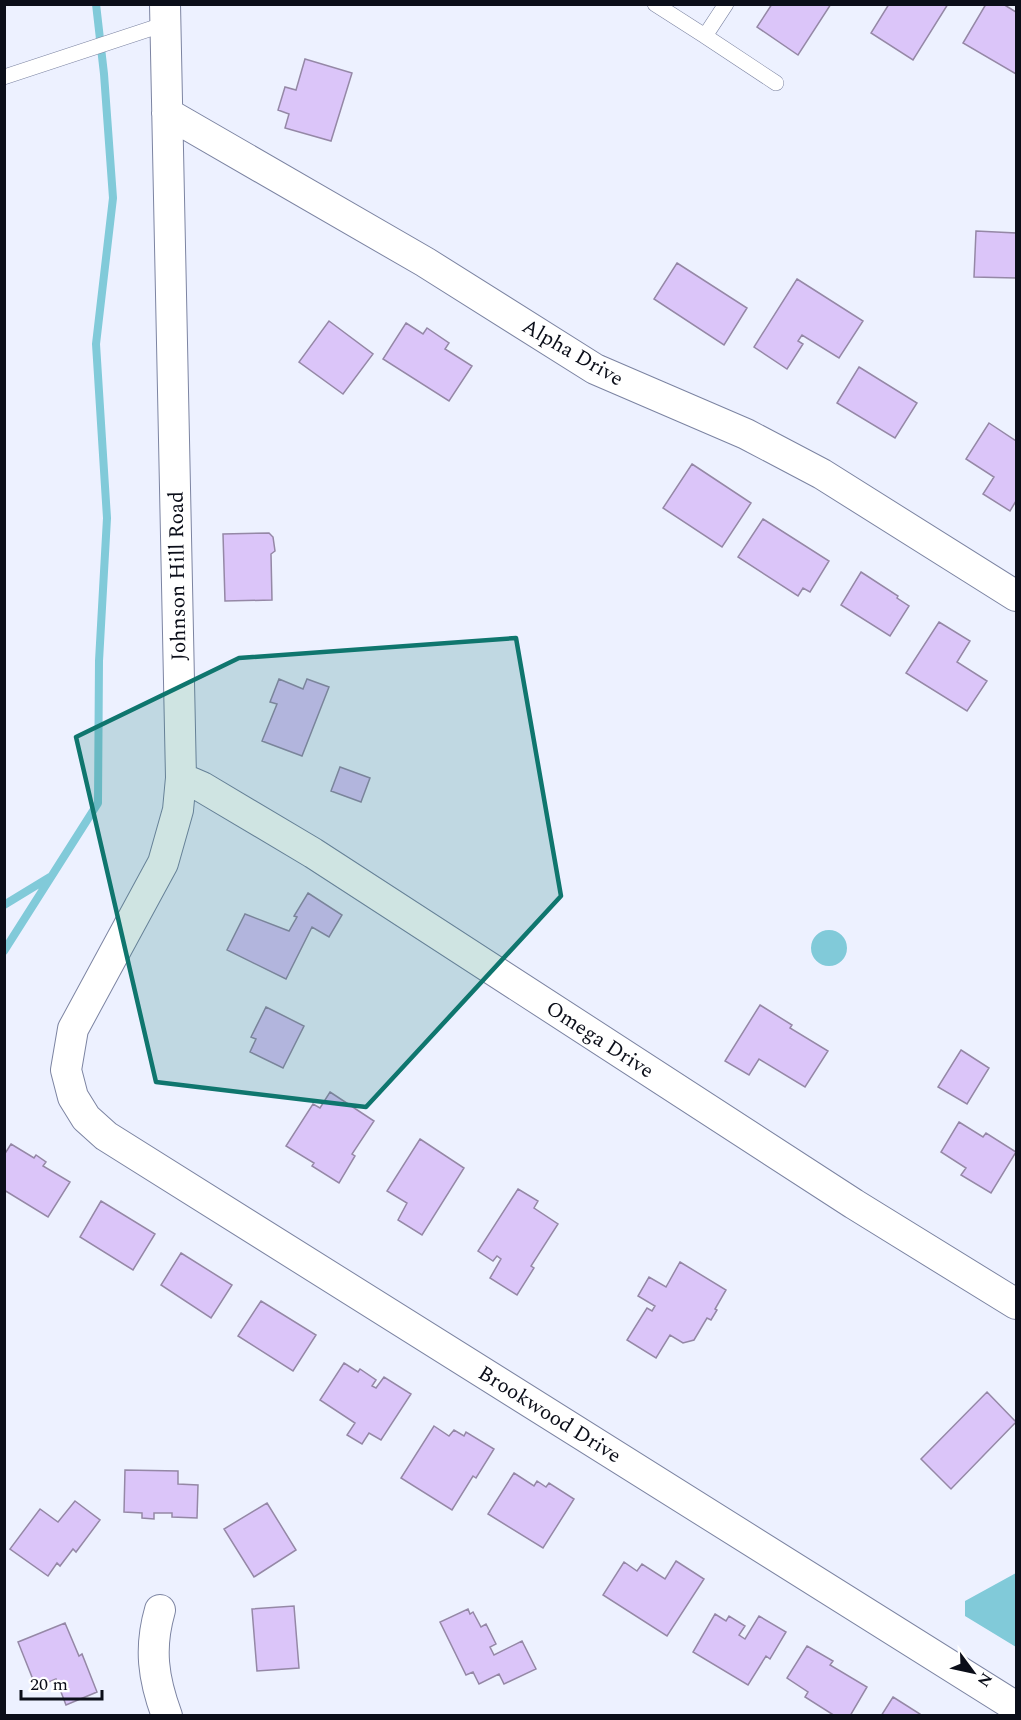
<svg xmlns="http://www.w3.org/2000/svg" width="1021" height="1720" font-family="Spectral,serif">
	<rect width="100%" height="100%" fill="#edf1ff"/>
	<path fill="#81cad9" d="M811 948a18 18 0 1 1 36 0a18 18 0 1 1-36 0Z
		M1016,1573V1647L965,1616V1601Z"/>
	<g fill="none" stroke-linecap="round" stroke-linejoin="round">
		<path stroke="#81cad9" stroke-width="8" d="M4,905L50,877
			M4,951L98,803L99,661L107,518L96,344L113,198L104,74L96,4"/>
	</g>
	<path fill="#dbc5f9" stroke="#9588a6" stroke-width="1.5" d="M772,4H831L798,55L757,27Z
		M889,4H948L913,60L871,33Z
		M986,4H1003L1016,12V74L963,43Z
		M305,59L352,73L331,141L285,128L289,114L278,110L285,87L296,90Z
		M976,231L1016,233V278L974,277Z
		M677,263L747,308L724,345L654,299Z
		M797,279L863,321L839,358L802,335L798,341L803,344L787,369L754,347Z
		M329,321L373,354L343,394L299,362Z
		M406,323L423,334L427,328L449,343L445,349L472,366L449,401L383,359Z
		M859,367L917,403L895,438L837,403Z
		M989,423L1016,441V501L1010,511L983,494L994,477L966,459Z
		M692,464L751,503L722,547L663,508Z
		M763,519L829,561L810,592L803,588L798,596L738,557Z
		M269,533L273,537L275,551L271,554L272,600L225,601L223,534Z
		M861,572L898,596L897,598L909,606L890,636L841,605Z
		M939,622L970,641L957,662L987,681L967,711L906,673Z
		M279,679L303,689L307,679L329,687L302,756L262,741L277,704L270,702Z
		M340,767L370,778L361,802L331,791Z
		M308,893L342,915L329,937L312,927L286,979L227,950L245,914L289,931L297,917L294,916Z
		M760,1005L792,1025L790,1028L828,1051L805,1087L759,1059L749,1075L725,1061Z
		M266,1007L304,1026L283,1068L250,1052L256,1039L251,1037Z
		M961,1050L989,1068L967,1104L938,1087Z
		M330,1092L374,1121L352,1154L355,1156L339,1183L312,1166L314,1163L286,1146L313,1104L320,1108Z
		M959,1122L983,1137L986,1133L1016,1152L991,1193L961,1175L966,1168L941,1152Z
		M420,1139L464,1168L422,1235L398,1220L407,1203L387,1191Z
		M11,1144L34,1158L36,1155L46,1162L43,1166L70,1182L48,1217L4,1190V1155Z
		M518,1189L538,1201L534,1208L558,1224L531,1266L534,1268L517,1295L490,1278L501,1259L497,1256L493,1261L478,1251Z
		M101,1201L155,1234L133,1270L80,1237Z
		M181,1253L232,1285L211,1318L161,1285Z
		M680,1262L726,1290L715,1309L717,1310L711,1320L707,1318L694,1340L683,1343L670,1335L656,1358L627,1340L647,1308L652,1311L655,1306L638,1296L649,1277L666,1287Z
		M261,1301L316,1335L293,1371L238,1336Z
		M344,1363L358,1372L360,1369L376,1380L372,1386L376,1388L384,1377L411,1394L381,1440L369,1433L362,1444L347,1435L355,1423L320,1400Z
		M987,1392L1016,1422L951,1489L921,1459Z
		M434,1426L449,1436L454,1430L464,1436L466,1432L494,1449L476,1478L473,1476L452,1510L401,1478Z
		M125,1470L178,1471V1484L198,1485L197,1518L172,1517V1513H154V1519L142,1518V1513L124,1512Z
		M514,1473L534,1486L537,1481L546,1487L549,1483L574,1499L543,1548L488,1514Z
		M75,1501L100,1520L76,1552L73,1549L60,1566L57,1563L48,1576L10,1549L40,1509L58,1522Z
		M267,1503L296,1550L254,1577L224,1529Z
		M676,1561L704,1579L667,1636L603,1595L624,1562L637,1571L642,1564L665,1579Z
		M294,1606L299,1668L257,1671L252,1609Z
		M468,1609L470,1614L473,1612L481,1627L486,1624L496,1644L490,1647L494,1655L522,1641L536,1669L504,1684L499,1674L479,1684L473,1672L466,1675L440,1622Z
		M715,1614L726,1621L729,1616L745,1626L739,1635L745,1639L759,1616L786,1632L770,1659L766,1656L748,1685L693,1652Z
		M65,1623L79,1656L82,1654L97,1692L66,1705L56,1679L36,1687L18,1642Z
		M807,1646L833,1661L830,1665L867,1687L850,1716H835L805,1697L808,1692L787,1678Z
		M893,1697L920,1714L919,1716H881Z"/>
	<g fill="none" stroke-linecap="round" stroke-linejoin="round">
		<defs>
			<path id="service" d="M655,4L705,36
				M726,4L705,36L776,83
				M4,77L165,24"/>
			<path id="minor" d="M165,4L181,778L178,810L163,863L73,1029L66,1070L73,1097L86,1118L106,1136L1016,1707
				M167,113L425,262L595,369L746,434L822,474L1016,596
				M181,778L202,787L313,853L854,1204L1016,1304
				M160,1610C149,1648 153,1678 167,1716"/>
		</defs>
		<use href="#service" stroke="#7c84a2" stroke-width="16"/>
		<use href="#minor" stroke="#7c84a2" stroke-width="32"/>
		<use href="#service" stroke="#fff" stroke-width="15"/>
		<use href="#minor" stroke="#fff" stroke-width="30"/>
	</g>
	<path fill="#0f766e" fill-opacity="0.2" stroke="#0f766e" stroke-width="4.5" stroke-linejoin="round" d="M516,638L561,896L366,1107L156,1082L76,737L239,658Z"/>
	<g text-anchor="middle" stroke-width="5" stroke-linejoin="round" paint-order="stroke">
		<g font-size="21" fill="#0b0e19" stroke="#fff">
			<text transform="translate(573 352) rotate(30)" y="7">Alpha Drive</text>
			<text transform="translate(177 576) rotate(-91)" y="7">Johnson Hill Road</text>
			<text transform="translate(600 1039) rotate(33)" y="7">Omega Drive</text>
			<text transform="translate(550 1414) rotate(32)" y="7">Brookwood Drive</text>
		</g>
	</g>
	<rect width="1021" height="1720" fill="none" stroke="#0b0e19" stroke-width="12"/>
	<g transform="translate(973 1672) rotate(123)" stroke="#ffffff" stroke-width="4.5" paint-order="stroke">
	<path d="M0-4.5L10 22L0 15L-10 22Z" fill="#0b0e19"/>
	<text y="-9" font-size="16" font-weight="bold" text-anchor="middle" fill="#0b0e19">N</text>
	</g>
	<path d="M21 1690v9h81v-9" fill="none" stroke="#0b0e19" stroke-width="3"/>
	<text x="30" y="1690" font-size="18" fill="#0b0e19" stroke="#ffffff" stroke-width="4.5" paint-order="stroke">20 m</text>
</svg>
